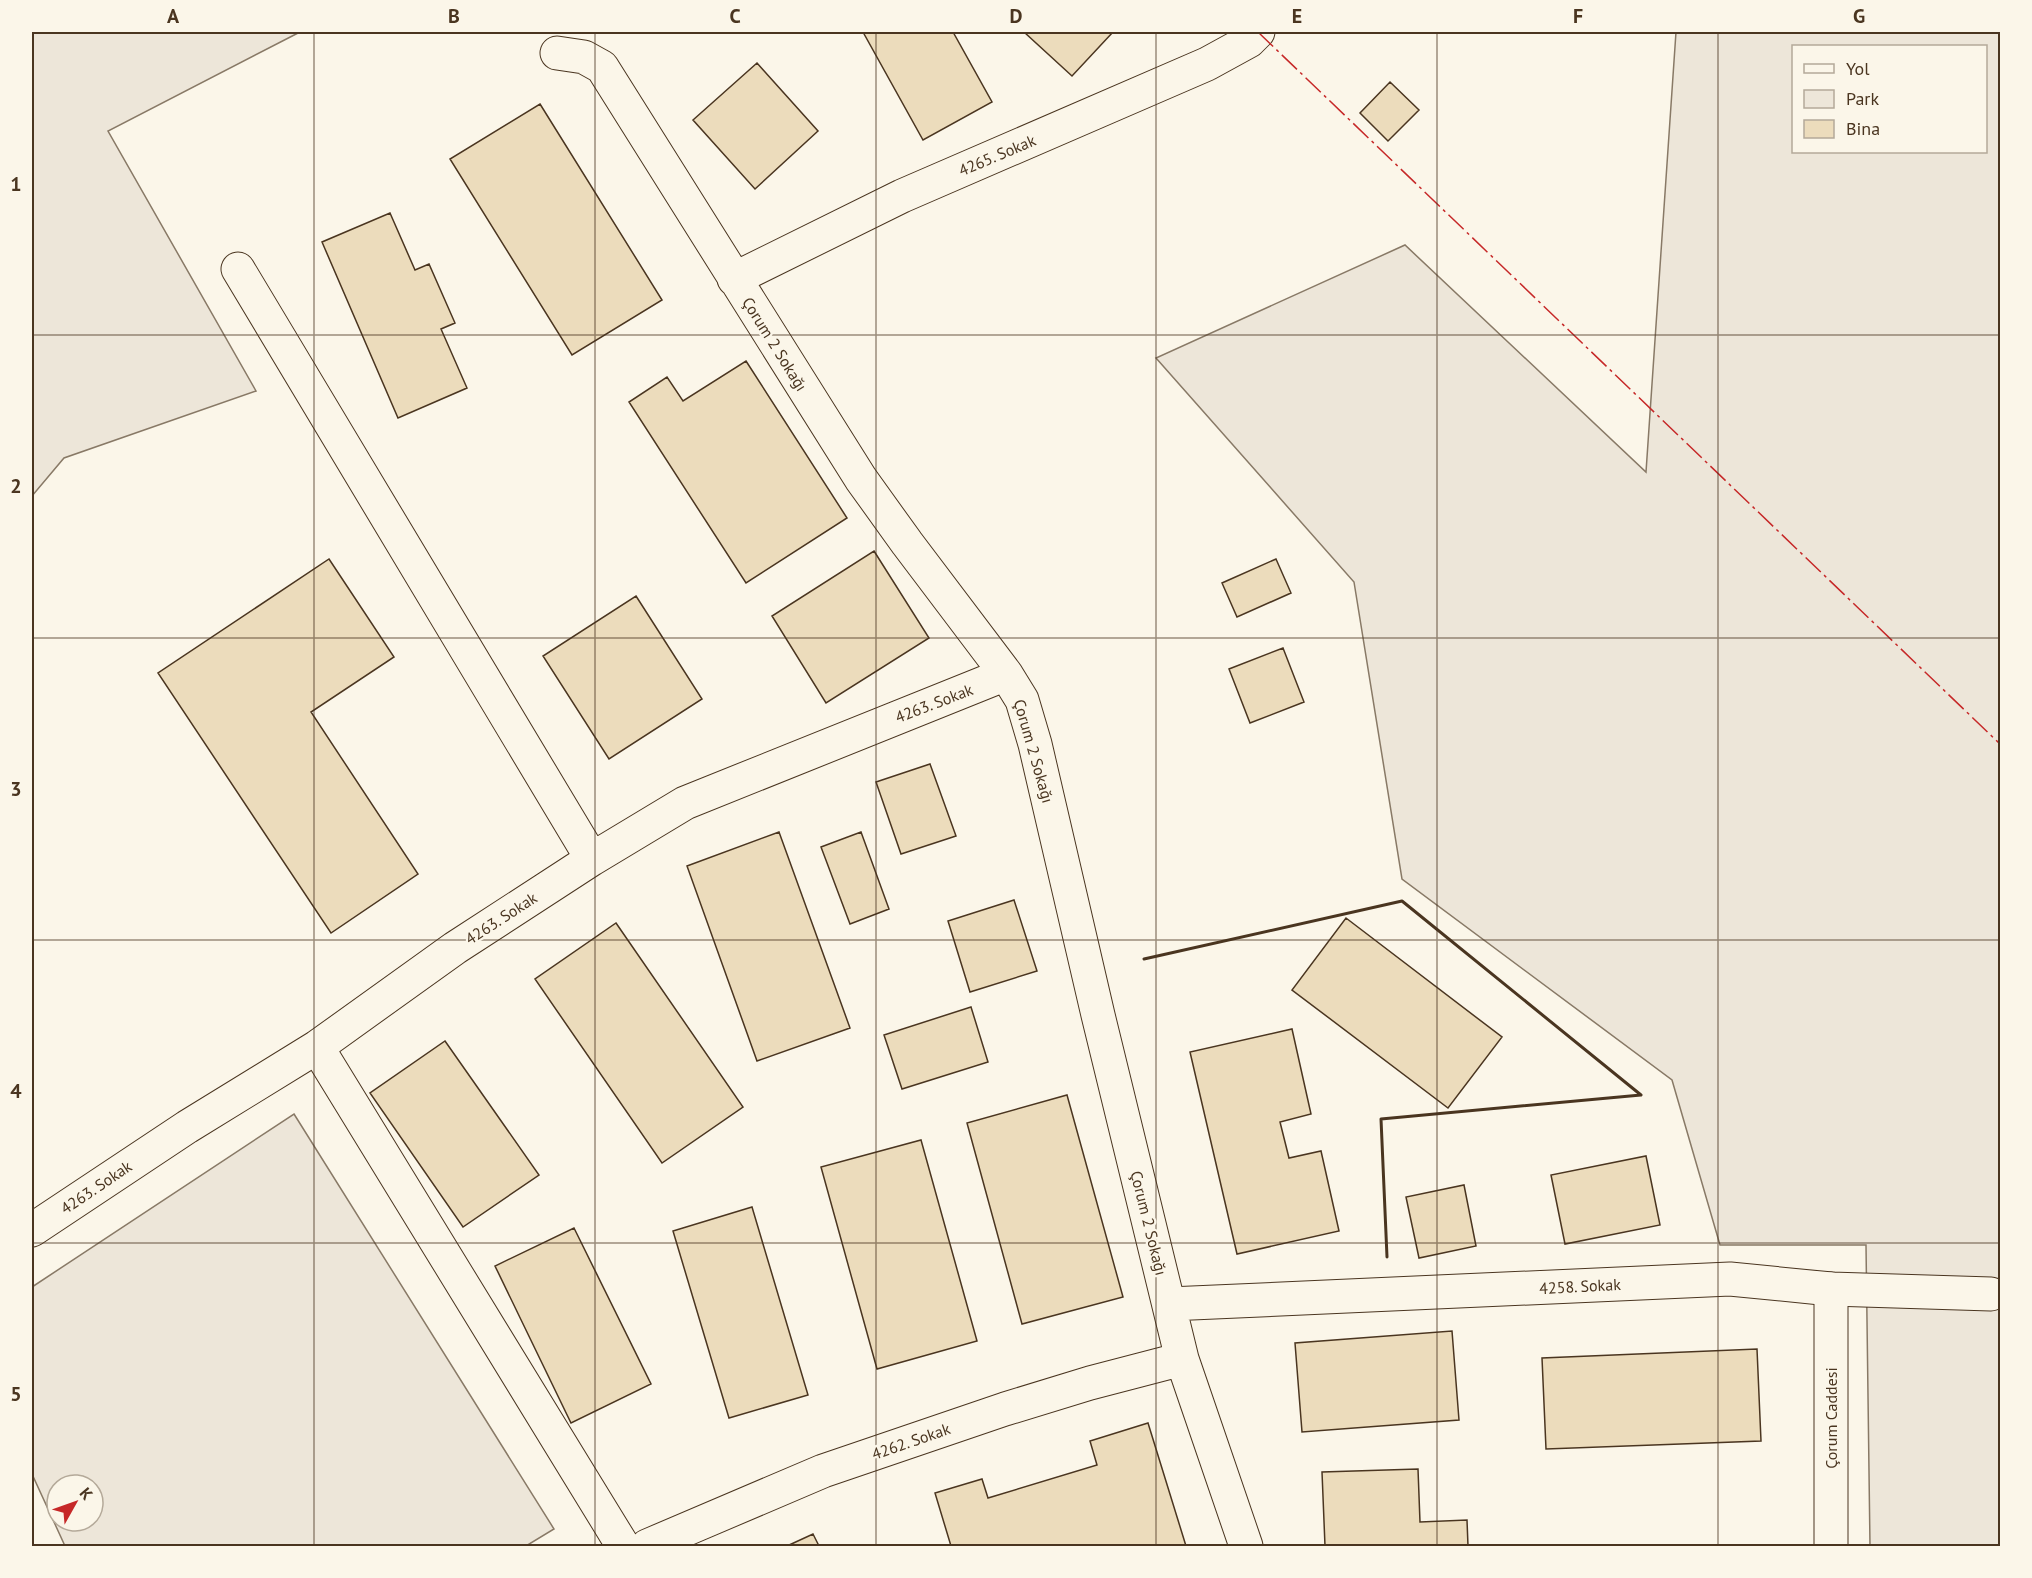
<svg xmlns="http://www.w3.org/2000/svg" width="2032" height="1578" font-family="'PT Sans',sans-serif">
	<rect width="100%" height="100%" fill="#fbf6e9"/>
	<path fill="#ede6d9" stroke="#887966" stroke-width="1.5" fill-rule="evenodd" d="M32,32H300L108,131L256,391L64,458L32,496Z
		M1676,32H2000V1546H1870L1866,1245H1720L1672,1080L1402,879L1354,582L1156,358L1405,245L1646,472ZM1794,46H1986V152H1794Z
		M294,1114L554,1529L526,1546H65L32,1474V1287ZM57,1485H93V1521H57Z"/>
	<path fill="#ecdcbc" stroke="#4a3520" stroke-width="1.5" d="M863,32H953L992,102L923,140Z
		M1024,32H1113L1072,76Z
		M757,63L818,131L755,189L693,120Z
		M1390,82L1419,110L1388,141L1360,113Z
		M540,104L662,300L572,355L450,159Z
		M390,213L415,270L429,264L455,323L441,329L467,388L398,418L322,242Z
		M746,361L847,518L746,583L629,402L667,377L683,401Z
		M874,551L929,638L826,703L772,616Z
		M329,559L394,657L311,712L418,874L331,933L158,673Z
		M1276,559L1291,593L1237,617L1222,583Z
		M636,596L702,699L609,759L543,656Z
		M1283,648L1304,702L1250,723L1229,669Z
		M930,764L956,836L901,854L876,782Z
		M779,832L850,1028L757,1061L687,866Z
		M861,832L889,909L850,924L821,847Z
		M1014,900L1037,971L970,992L948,921Z
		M1346,918L1502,1037L1448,1108L1292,990Z
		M616,923L743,1107L662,1163L535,979Z
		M971,1007L988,1062L902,1089L884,1035Z
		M1292,1029L1311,1114L1280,1122L1289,1158L1321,1151L1339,1231L1237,1254L1190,1052Z
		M445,1041L539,1175L463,1227L370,1093Z
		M1067,1095L1123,1297L1022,1324L967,1123Z
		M921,1140L977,1341L877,1369L821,1167Z
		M1646,1156L1660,1225L1565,1244L1551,1175Z
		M1464,1185L1476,1246L1419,1258L1406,1197Z
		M752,1207L808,1395L729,1418L673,1231Z
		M574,1228L651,1384L571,1423L495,1266Z
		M1452,1331L1459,1420L1302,1432L1295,1343Z
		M1757,1349L1761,1441L1546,1449L1542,1358Z
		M1148,1423L1186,1546H951L935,1493L982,1479L988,1498L1097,1465L1090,1441Z
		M1418,1469L1420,1522L1467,1520L1468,1546H1325L1322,1472Z
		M813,1534L819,1546H787Z"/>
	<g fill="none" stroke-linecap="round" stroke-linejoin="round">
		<defs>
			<path id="minor" d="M557,53L584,57L602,67L861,479L907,543L1006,674L1022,700L1035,744L1098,1015L1182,1359L1246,1546
				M238,269L592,859
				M734,279L902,196L1207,64L1249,41L1258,32
				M317,1047L623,1546
				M32,1230L187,1127L317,1047L455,948L592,859L685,803L1006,674
				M1169,1304L1730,1279L1831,1289L1991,1294
				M647,1546L823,1471L1005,1409L1090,1383L1182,1359"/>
			<path id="tertiary" d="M1831,1289V1546"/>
		</defs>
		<use href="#minor" stroke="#4a3520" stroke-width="35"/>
		<use href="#tertiary" stroke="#4a3520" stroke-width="35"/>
		<use href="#minor" stroke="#fbf6e9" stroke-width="33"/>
		<use href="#tertiary" stroke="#fbf6e9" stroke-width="33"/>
		<path stroke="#4a3520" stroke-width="3" d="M1144,959L1402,901L1641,1095L1381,1119L1387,1257"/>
		<path stroke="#c62828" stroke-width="1.5" stroke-dasharray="21 4.5 3 4.5" stroke-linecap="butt" d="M1258,32L2000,744"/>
	</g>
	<path fill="none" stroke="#4a3520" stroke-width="1.5" stroke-opacity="0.55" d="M314,32V1546M595,32V1546M876,32V1546M1156,32V1546M1437,32V1546M1718,32V1546M32,335H2000M32,638H2000M32,940H2000M32,1243H2000"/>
	<g text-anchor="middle" stroke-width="4.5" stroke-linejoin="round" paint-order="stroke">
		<g font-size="16" fill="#4a3520" stroke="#fbf6e9">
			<text transform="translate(997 155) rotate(-23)" y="6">4265. Sokak</text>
			<text transform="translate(775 344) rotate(58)" y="6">Çorum 2 Sokağı</text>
			<text transform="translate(934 703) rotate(-21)" y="6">4263. Sokak</text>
			<text transform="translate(1034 751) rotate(74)" y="6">Çorum 2 Sokağı</text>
			<text transform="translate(501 918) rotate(-33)" y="6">4263. Sokak</text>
			<text transform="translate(96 1187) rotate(-34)" y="6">4263. Sokak</text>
			<text transform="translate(1149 1223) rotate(76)" y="6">Çorum 2 Sokağı</text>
			<text transform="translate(1580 1286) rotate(-3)" y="6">4258. Sokak</text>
			<text transform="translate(1831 1418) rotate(-90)" y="6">Çorum Caddesi</text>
			<text transform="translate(911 1441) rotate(-19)" y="6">4262. Sokak</text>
		</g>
	</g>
	<rect width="2032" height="1578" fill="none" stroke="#fbf6e9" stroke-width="66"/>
	<rect x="1792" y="45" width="195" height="108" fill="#fbf6e9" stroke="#b4a999" stroke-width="1.5"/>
	<rect x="1804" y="64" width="30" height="9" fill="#fbf6e9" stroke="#b4a999" stroke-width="1.5"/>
	<text x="1846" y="75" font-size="18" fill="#4a3520">Yol</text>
	<rect x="1804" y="90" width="30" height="18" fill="#ede6d9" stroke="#b4a999" stroke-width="1.5"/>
	<text x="1846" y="105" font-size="18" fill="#4a3520">Park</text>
	<rect x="1804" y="120" width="30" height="18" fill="#ecdcbc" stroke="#b4a999" stroke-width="1.5"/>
	<text x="1846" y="135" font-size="18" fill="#4a3520">Bina</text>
	<g transform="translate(75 1503) rotate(50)"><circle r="28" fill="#fbf6e9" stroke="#b4a999" stroke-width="1.5"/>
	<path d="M0-4.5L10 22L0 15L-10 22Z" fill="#c62828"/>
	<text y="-9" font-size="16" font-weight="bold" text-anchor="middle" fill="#4a3520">K</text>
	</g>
	<rect x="33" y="33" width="1966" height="1512" fill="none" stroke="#4a3520" stroke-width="2"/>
	<g font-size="20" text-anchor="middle" font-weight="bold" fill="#4a3520">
		<text x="173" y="23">A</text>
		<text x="454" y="23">B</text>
		<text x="735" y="23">C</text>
		<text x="1016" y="23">D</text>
		<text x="1297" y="23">E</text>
		<text x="1578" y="23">F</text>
		<text x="1859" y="23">G</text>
		<text x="16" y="191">1</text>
		<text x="16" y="493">2</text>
		<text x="16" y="796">3</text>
		<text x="16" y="1098">4</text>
		<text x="16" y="1401">5</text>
	</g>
</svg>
